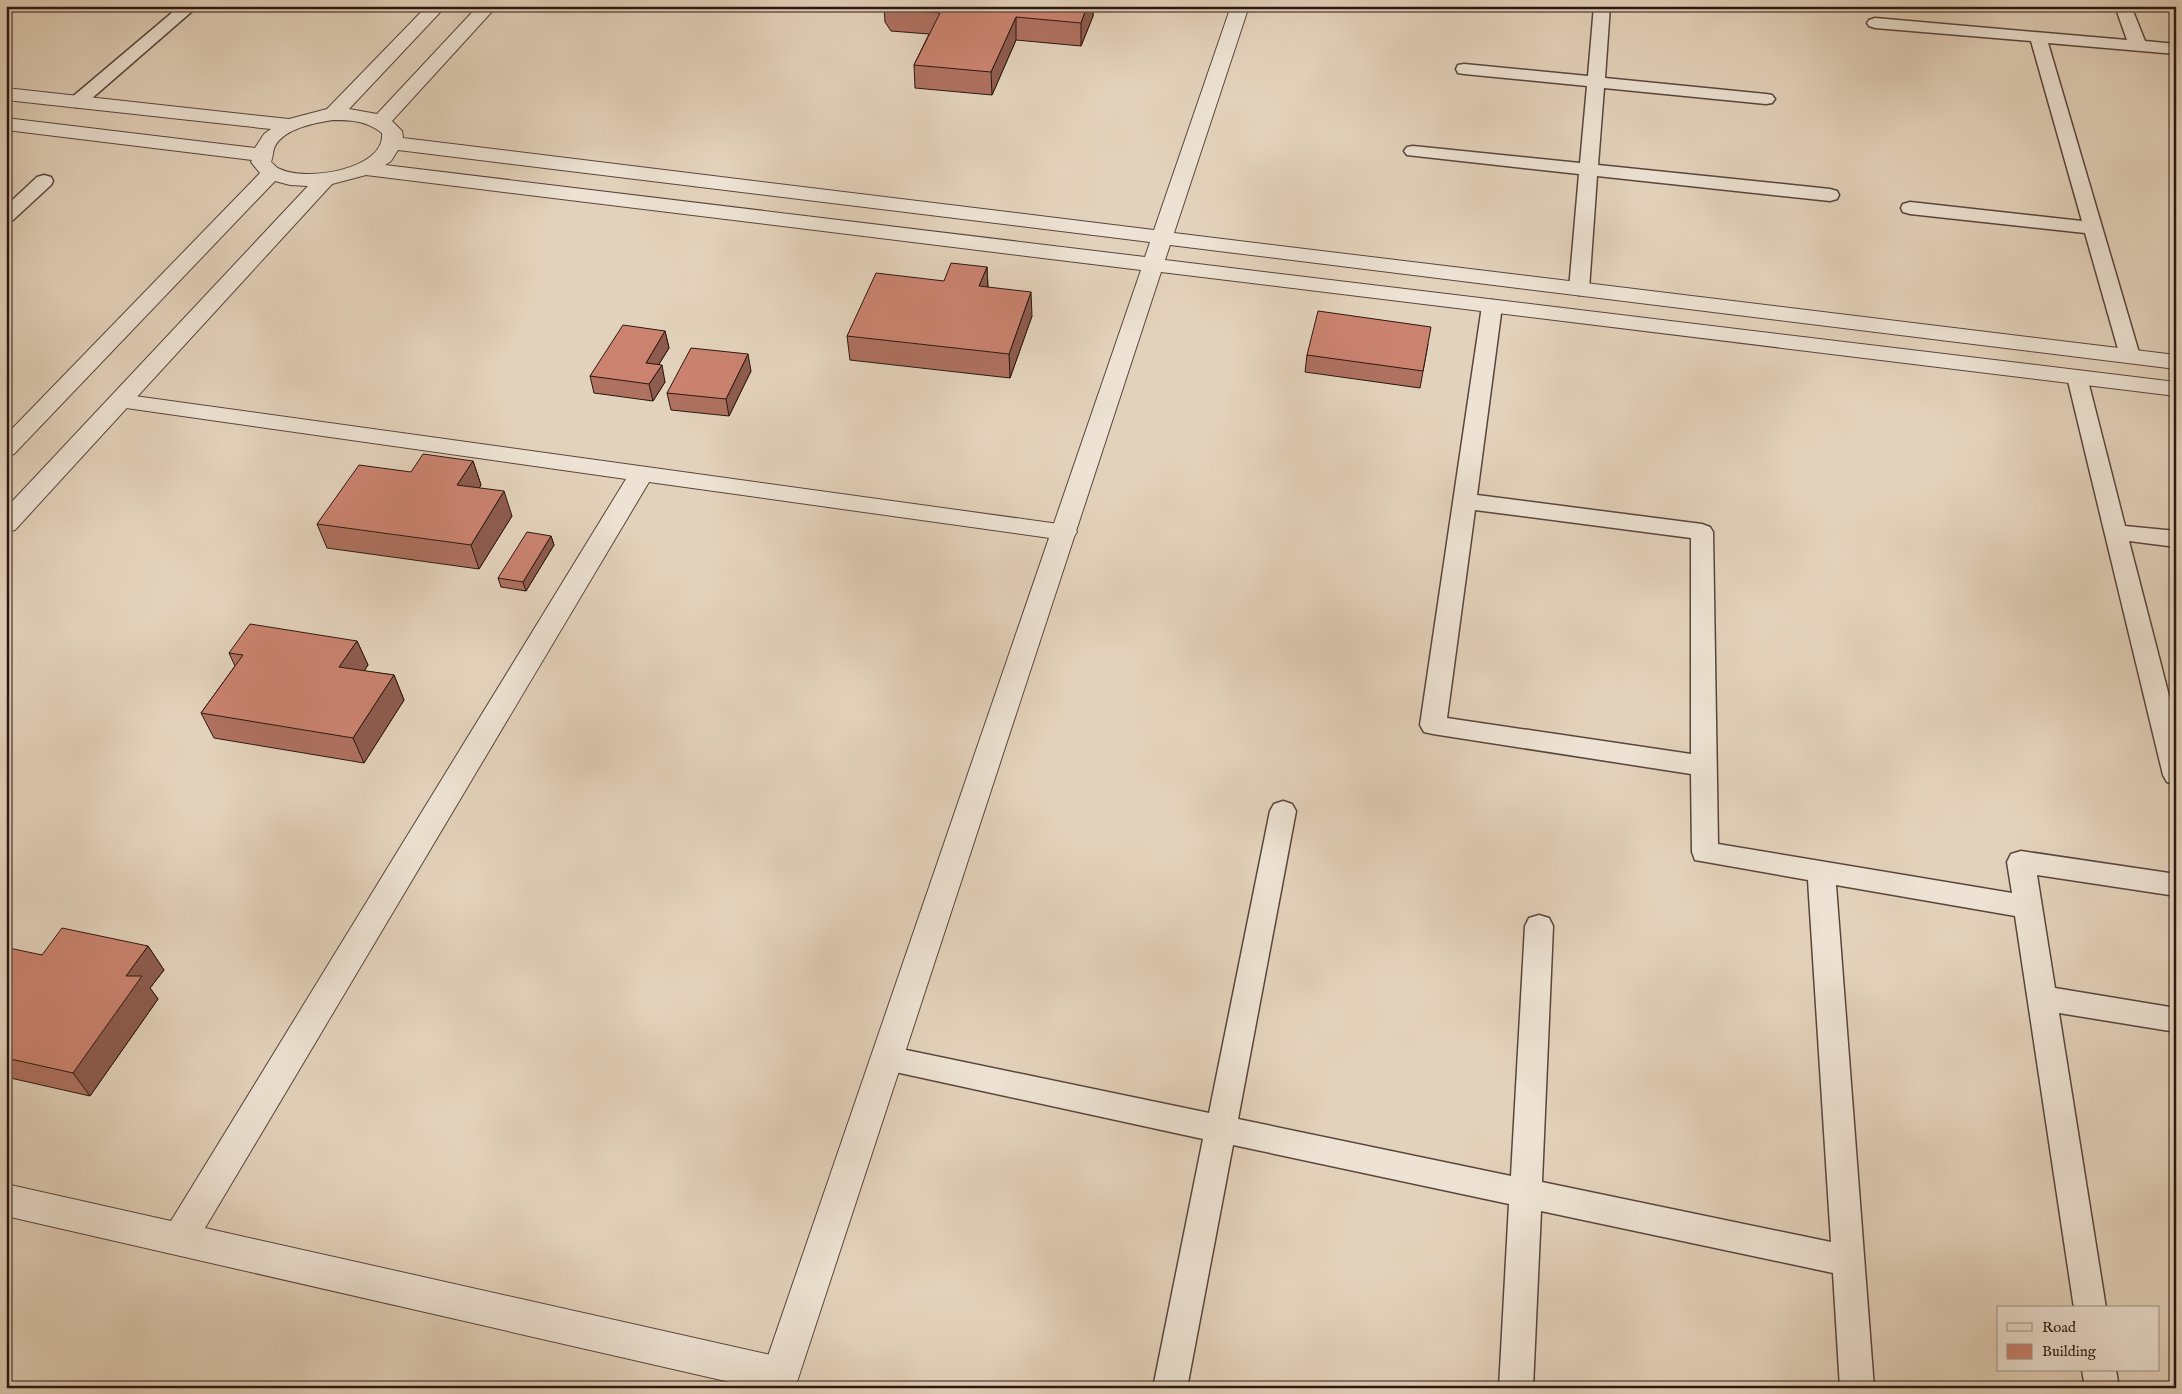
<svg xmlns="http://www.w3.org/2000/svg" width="2182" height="1394" font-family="'IM FELL English',serif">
	<rect width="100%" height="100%" fill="#e3d2bb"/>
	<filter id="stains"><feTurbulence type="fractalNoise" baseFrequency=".004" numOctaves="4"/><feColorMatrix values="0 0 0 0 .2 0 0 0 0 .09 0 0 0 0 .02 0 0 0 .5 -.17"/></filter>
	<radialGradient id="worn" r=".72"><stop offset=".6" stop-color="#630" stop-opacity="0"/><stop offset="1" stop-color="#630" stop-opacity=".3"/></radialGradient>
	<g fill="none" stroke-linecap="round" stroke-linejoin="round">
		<defs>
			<path id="service" d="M180,6H198L83,106L77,107L71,106L68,102L71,98Z
				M1594,6H1610L1605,78L1766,94L1772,95L1775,99L1772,103L1766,104L1604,88L1598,165L1830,189L1837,191L1839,195L1837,199L1830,201L1597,176L1589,289L1586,293L1579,295L1572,293L1569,289L1579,174L1407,155L1404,151L1407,147L1413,146L1580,163L1587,86L1464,74L1458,73L1456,69L1458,65L1464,64L1588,76Z
				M2115,6H2131L2145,41L2176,44V54L2048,43L2140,356L2137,360L2130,362L2123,360L2120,356L2085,233L1910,214L1903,212L1901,208L1903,204L1910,202L2082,221L2031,41L1875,28L1869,26L1867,23L1869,20L1875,18L2127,40Z
				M44,175L51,177L53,181L51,185L13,220L6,222V206L37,177Z
				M1492,300L1499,302L1502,306L1477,495L1702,524L1710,527L1713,532L1718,844L2012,893L2007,862L2011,854L2021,851L2176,874V896L2037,875L2055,988L2176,1008V1032L2059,1013L2106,1308H2074L2015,916L1836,885L1874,1388H1840L1833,1273L1541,1211L1533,1388H1499L1509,1204L1233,1145L1187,1388H1153L1203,1139L877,1068L872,1059L877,1050L887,1046L1209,1113L1270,811L1274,804L1283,801L1292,804L1296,811L1238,1119L1511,1176L1525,926L1529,918L1539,915L1549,918L1553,926L1542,1182L1831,1242L1808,880L1695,860L1692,852L1691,774L1433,734L1424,732L1420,725L1482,306L1485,302ZM1475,510L1691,538V754L1447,718Z
				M2077,371L2084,372L2087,377L2125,526L2176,531V547L2129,541L2176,723V785L2167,782L2163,775L2067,377L2070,372Z
				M2082,1370H2116L2119,1388H2085Z"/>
			<path id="minor" d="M120,394L1073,526L1077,532L1073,538L1064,540L649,482L205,1228L780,1357L793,1362L799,1375L793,1388H756L6,1216V1184L171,1221L626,479L112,406L108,401L112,396Z"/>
			<path id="tertiary" d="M427,6H446L349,109L377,114L478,6H497L392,121L402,131L403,138L1154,230L1231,6H1249L1174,233L2176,355V369L1170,245L1165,260L2176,382V396L1161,272L795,1388H757L1141,270L366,175L332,184L15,530L6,532V508L308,186L290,185L275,181L14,454L6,457V435L260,173L251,162L252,160L6,130V118L255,148L264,134L271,129L6,100V88L289,119L327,109ZM333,120C352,120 367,121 382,133C386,170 305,182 280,169C276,168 274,164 271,162C273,157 273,150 275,146C285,128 315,123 333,120ZM398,150L1150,242L1145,257L385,165L391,161Z"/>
		</defs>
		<use href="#service" stroke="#59463b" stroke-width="3"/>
		<use href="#minor" stroke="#59463b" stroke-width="2"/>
		<use href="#tertiary" stroke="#59463b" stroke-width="2"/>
		<use href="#service" fill="#ede2d3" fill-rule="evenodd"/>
		<use href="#minor" fill="#ede2d3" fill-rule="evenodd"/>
		<use href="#tertiary" fill="#ede2d3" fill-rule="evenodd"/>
	</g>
	<path fill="#af7160" stroke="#2b1710" d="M884,6H1093V16L1081,46L1016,40L992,95L915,88L914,65L929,34L891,31L885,22Z
		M987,267L988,287L1032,316L1010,378L850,360L847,336L944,281Z
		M665,331L669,348L659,364L665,382L653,401L594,393L590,376Z
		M1428,344L1420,388L1305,372L1307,355Z
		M751,371L729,416L671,410L667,393Z
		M473,461L481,485L479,488L512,516L479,569L327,548L317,524Z
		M551,536L554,545L526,591L501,587L498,578Z
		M357,641L368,665L364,671L394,675L404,700L364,763L214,738L201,713L235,666L229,653Z
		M148,946L164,970L150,988L158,999L90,1096L6,1077V951L42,955Z"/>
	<path fill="#8e5c4e" stroke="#2b1710" d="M1087,6H1093V16L1081,46V23Z
		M1016,17V40L992,95L991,72Z
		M987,267L988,291L979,286Z
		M1031,292L1032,316L1010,378L1009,354Z
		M665,331L669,348L649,380L646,363Z
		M748,354L751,371L729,416L726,399Z
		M662,365L665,382L653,401L649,384Z
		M473,461L481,485L465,509L457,485Z
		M504,491L512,516L479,569L471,545Z
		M551,536L554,545L526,591L523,582Z
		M357,641L368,665L350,692L339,667Z
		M394,675L404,700L364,763L353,738Z
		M148,946L164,970L150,988L158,999L90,1096L73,1073L126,976Z"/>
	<path fill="#cb8370" stroke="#2b1710" d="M888,6H1087L1081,23L1016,17L991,72L914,65L940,13L889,9Z
		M951,263L987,267L979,286L1031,292L1009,354L847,336L876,273L944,281Z
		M1318,311L1431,327L1423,371L1307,355Z
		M623,325L665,331L646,363L662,365L649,384L590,376Z
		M691,348L748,354L726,399L667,393Z
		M423,454L473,461L457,485L504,491L471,545L317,524L359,465L411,472Z
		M527,532L551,536L523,582L498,578Z
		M250,624L357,641L339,667L394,675L353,738L201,713L243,655L229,653Z
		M62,928L148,946L126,976H142L73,1073L6,1058V951L9,948L42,955Z"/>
	<rect width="2182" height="1394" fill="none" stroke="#e3d2bb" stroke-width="25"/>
	<rect x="8" y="8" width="2167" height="1379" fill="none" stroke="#2b1710" stroke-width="2.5"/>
	<rect x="12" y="12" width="2157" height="1369" fill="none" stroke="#2b1710"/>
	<rect x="1997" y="1306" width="162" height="65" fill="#ede2d3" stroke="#9f9185"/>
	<rect x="2007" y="1323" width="25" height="8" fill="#ede2d3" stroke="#9f9185"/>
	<text x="2042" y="1332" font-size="15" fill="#2b1710">Road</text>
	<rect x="2007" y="1344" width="25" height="15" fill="#cb8370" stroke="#9f9185"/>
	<text x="2042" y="1356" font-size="15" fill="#2b1710">Building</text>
	<rect width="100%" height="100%" filter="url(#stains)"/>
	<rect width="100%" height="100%" fill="url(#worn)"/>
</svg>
